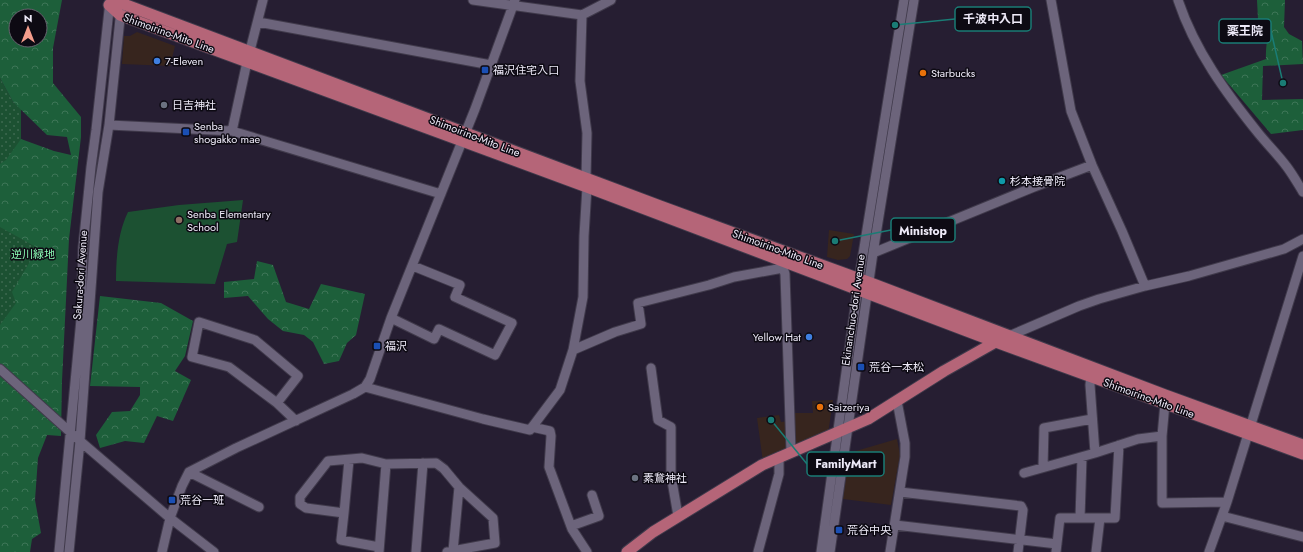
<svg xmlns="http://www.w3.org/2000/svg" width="1303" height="552" font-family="Jost,'Noto Sans JP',sans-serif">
	<defs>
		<pattern id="grass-dots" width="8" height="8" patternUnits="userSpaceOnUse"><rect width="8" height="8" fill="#1c5132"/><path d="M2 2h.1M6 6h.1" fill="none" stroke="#3d6a50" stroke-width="1.8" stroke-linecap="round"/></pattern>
		<pattern id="forest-crowns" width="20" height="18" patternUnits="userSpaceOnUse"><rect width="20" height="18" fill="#1d5f3a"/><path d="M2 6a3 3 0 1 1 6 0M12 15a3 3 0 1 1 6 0" fill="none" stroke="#3e7657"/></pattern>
	</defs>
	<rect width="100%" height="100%" fill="#261e32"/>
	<path fill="#37251e" d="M137,32L175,46L170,66L122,64L124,36H130Z
		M829,230L854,234L850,256L847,259L838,260L827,257Z
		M833,400L828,434L794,449L793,413H813L812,401Z
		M779,415L781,422L789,421L790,450L763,462L757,418Z
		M897,439L900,455L891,505L843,499L849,453Z"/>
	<path fill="url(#grass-dots)" d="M0,78L13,102L21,109V139L62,162L0,545Z"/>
	<path fill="url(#forest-crowns)" fill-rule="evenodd" d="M0,0H62L53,48V83L81,117V137L69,239L62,381L61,436L47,435L38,458L35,500L41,533L32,539L30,552H0V325L16,303L12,292L38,248L0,227V164L6,160L21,139L54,151L71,155L67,137L47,135L13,102L0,78ZM16,16H40V40H16Z
		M1257,0H1285L1284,27L1289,34L1302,41L1303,64L1263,66L1262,100L1303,99V130L1271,134L1221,75L1266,59C1265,46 1270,33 1265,20L1258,19Z
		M257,261L273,265L286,302L309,309L321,284L365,294L356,335L347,343L339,361L324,364L313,342L304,335L283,331L268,319L248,296L224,298V282L254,279Z
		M100,296L161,303L193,321L185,356L175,371L191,380L173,421L157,416L144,443L125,441L100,448L96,435L112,412L130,411L140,395V387L90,386Z"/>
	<path fill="#1c5132" d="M243,200L237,242L227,244L215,284L116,281C116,258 118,232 128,212L179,205Z"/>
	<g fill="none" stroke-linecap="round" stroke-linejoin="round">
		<defs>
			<path id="minor" d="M473,0L582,15L611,0
				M1051,0L1071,111L1092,165L1122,231L1145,286
				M1178,0C1195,51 1226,93 1259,134C1268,145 1278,155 1287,167C1293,175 1298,184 1303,192
				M582,15L580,81L587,133L586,178
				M258,22L491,65
				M109,125L232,131L441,194
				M232,131L247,62L263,0
				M873,253L1034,187L1092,165
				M784,264L783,268L785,274L791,451
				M391,318L434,339L439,329L495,355L512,323L455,297L460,285L413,266
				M1009,336L1079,306L1099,299L1145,286L1189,276L1284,249L1303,239
				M573,350L615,332L641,324L638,303L709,285L734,277L783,268
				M651,368L658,420L671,427V475L678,516
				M0,369L80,441L170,518L214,552
				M1091,376L1090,385L1095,453
				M365,387L483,419L530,430L560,390L573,350L583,297L584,236L587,187
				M277,403L298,376L255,340L199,322L192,357L229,367L277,403L296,421
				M1165,403L1162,436V503L1227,502
				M532,427L550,431L551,436L549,467L572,529L587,552
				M1043,467L1044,428L1092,419
				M189,472L259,507
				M1024,473L1095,453L1138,439L1162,436
				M900,492L1021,506L1023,510L1018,552
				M344,513L349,460
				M1222,516L1303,537
				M1080,518L1082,457
				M895,525L1057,544
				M571,526L599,516L592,495
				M379,547L341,540L344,513L306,508L300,504V497L328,461L362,458L386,464L436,463L444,469L459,487L493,518L495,543L447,552
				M453,551L459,487
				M59,552L81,319L83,247L91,167L96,130L110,1
				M69,552L80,441L98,192L109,125L121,9
				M162,552L170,518L182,486L189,472L236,448L353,394L365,387L370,379L391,318L475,109L515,0
				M379,552L386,464
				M416,552L423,463
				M758,552L779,474V457
				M821,552L859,279L904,0
				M830,552L873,253L914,0
				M890,552L905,457V443L897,401
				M1056,552L1060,518H1115L1119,445
				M1096,552L1100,518
				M1209,552L1227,502L1303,256"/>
			<path id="major" d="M109,5L120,15L587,187L996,342L1303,454
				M109,5L121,3L660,206L868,282L1165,395L1303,445
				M627,552L653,532L762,465L868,419L944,371L999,340"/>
		</defs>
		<use href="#minor" stroke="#403a4b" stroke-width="11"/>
		<use href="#major" stroke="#403a4b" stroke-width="13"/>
		<use href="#minor" stroke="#6c647b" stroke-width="9"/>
		<use href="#major" stroke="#b56578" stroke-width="11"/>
	</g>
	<g fill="#3f7fe0" stroke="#0d0a13" stroke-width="1.5">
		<circle cx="157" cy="61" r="4"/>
		<circle cx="809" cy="337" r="4"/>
	</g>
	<g fill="#1a4fb4" stroke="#0d0a13" stroke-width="1.5">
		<rect x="481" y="66" width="8" height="8" rx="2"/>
		<rect x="182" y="128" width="8" height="8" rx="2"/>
		<rect x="373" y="342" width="8" height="8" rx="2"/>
		<rect x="857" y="363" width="8" height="8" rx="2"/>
		<rect x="168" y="496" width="8" height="8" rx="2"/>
		<rect x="835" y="526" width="8" height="8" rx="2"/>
	</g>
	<g fill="#e8710a" stroke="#0d0a13" stroke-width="1.5">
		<circle cx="923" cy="73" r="4"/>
		<circle cx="820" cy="407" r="4"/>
	</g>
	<g fill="#6b7280" stroke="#0d0a13" stroke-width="1.5">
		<circle cx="164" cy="105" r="4"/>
		<circle cx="635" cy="478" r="4"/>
	</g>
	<circle fill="#0f9aa8" stroke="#0d0a13" stroke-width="1.5" cx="1002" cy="181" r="4"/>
	<circle fill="#8d6e63" stroke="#0d0a13" stroke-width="1.5" cx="179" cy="220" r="4"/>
	<g text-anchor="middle" stroke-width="3" stroke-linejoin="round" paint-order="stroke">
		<g font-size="11" fill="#eeeaf8" stroke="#0d0a13">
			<text transform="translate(169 33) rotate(20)" y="4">Shimoirino-Mito Line</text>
			<text transform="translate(475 136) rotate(21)" y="4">Shimoirino-Mito Line</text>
			<text transform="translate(778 249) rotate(20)" y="4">Shimoirino-Mito Line</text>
			<text transform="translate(80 275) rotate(-86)" y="4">Sakura-dori Avenue</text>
			<text transform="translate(853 310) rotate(-82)" y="4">Ekinanchuo-dori Avenue</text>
			<text transform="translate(1149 398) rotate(20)" y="4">Shimoirino-Mito Line</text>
		</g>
		<g font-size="11" fill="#eeeaf8" stroke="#0d0a13" text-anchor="start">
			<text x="165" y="65">7-Eleven</text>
			<text x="493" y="74">福沢住宅入口</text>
			<text x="931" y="77">Starbucks</text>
			<text x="172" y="109">日吉神社</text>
			<text x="194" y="130">Senba<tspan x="194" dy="13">shogakko mae</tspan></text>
			<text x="1010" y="185">杉本接骨院</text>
			<text x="187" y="218">Senba Elementary<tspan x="187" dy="13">School</tspan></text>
			<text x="801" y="341" text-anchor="end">Yellow Hat</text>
			<text x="385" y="350">福沢</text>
			<text x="869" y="371">荒谷一本松</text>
			<text x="828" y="411">Saizeriya</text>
			<text x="643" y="482">素鵞神社</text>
			<text x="180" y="504">荒谷一班</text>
			<text x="847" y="534">荒谷中央</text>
		</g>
		<g font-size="11" fill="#8cfdb6" stroke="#0d0a13">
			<text x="33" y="258">逆川緑地</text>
		</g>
	</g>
	<path fill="none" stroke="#1a7c75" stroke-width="1.5" d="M895 25L955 19M1283 83L1271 31M835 241L891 230M771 420L807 464"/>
	<g fill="#1a7c75" stroke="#0d0a13" stroke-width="1.5">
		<circle cx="895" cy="25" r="4"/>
		<circle cx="1283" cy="83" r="4"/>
		<circle cx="835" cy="241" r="4"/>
		<circle cx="771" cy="420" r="4"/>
	</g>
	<g fill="#0d0a13" stroke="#1a7c75" stroke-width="1.5">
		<rect x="955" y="7" width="76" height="24" rx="4"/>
		<rect x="1219" y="19" width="52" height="24" rx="4"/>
		<rect x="891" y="218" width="64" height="24" rx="4"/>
		<rect x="807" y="452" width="77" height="24" rx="4"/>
	</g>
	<g font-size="12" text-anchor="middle" font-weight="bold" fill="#eeeaf8">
		<text x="993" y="23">千波中入口</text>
		<text x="1245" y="35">薬王院</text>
		<text x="923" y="235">Ministop</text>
		<text x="846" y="468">FamilyMart</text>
	</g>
	<g transform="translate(28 28)"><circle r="19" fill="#0d0a13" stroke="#67646f"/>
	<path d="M0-3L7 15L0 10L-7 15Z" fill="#f49d8c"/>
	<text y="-6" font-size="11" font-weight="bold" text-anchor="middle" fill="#eeeaf8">N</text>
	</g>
</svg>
